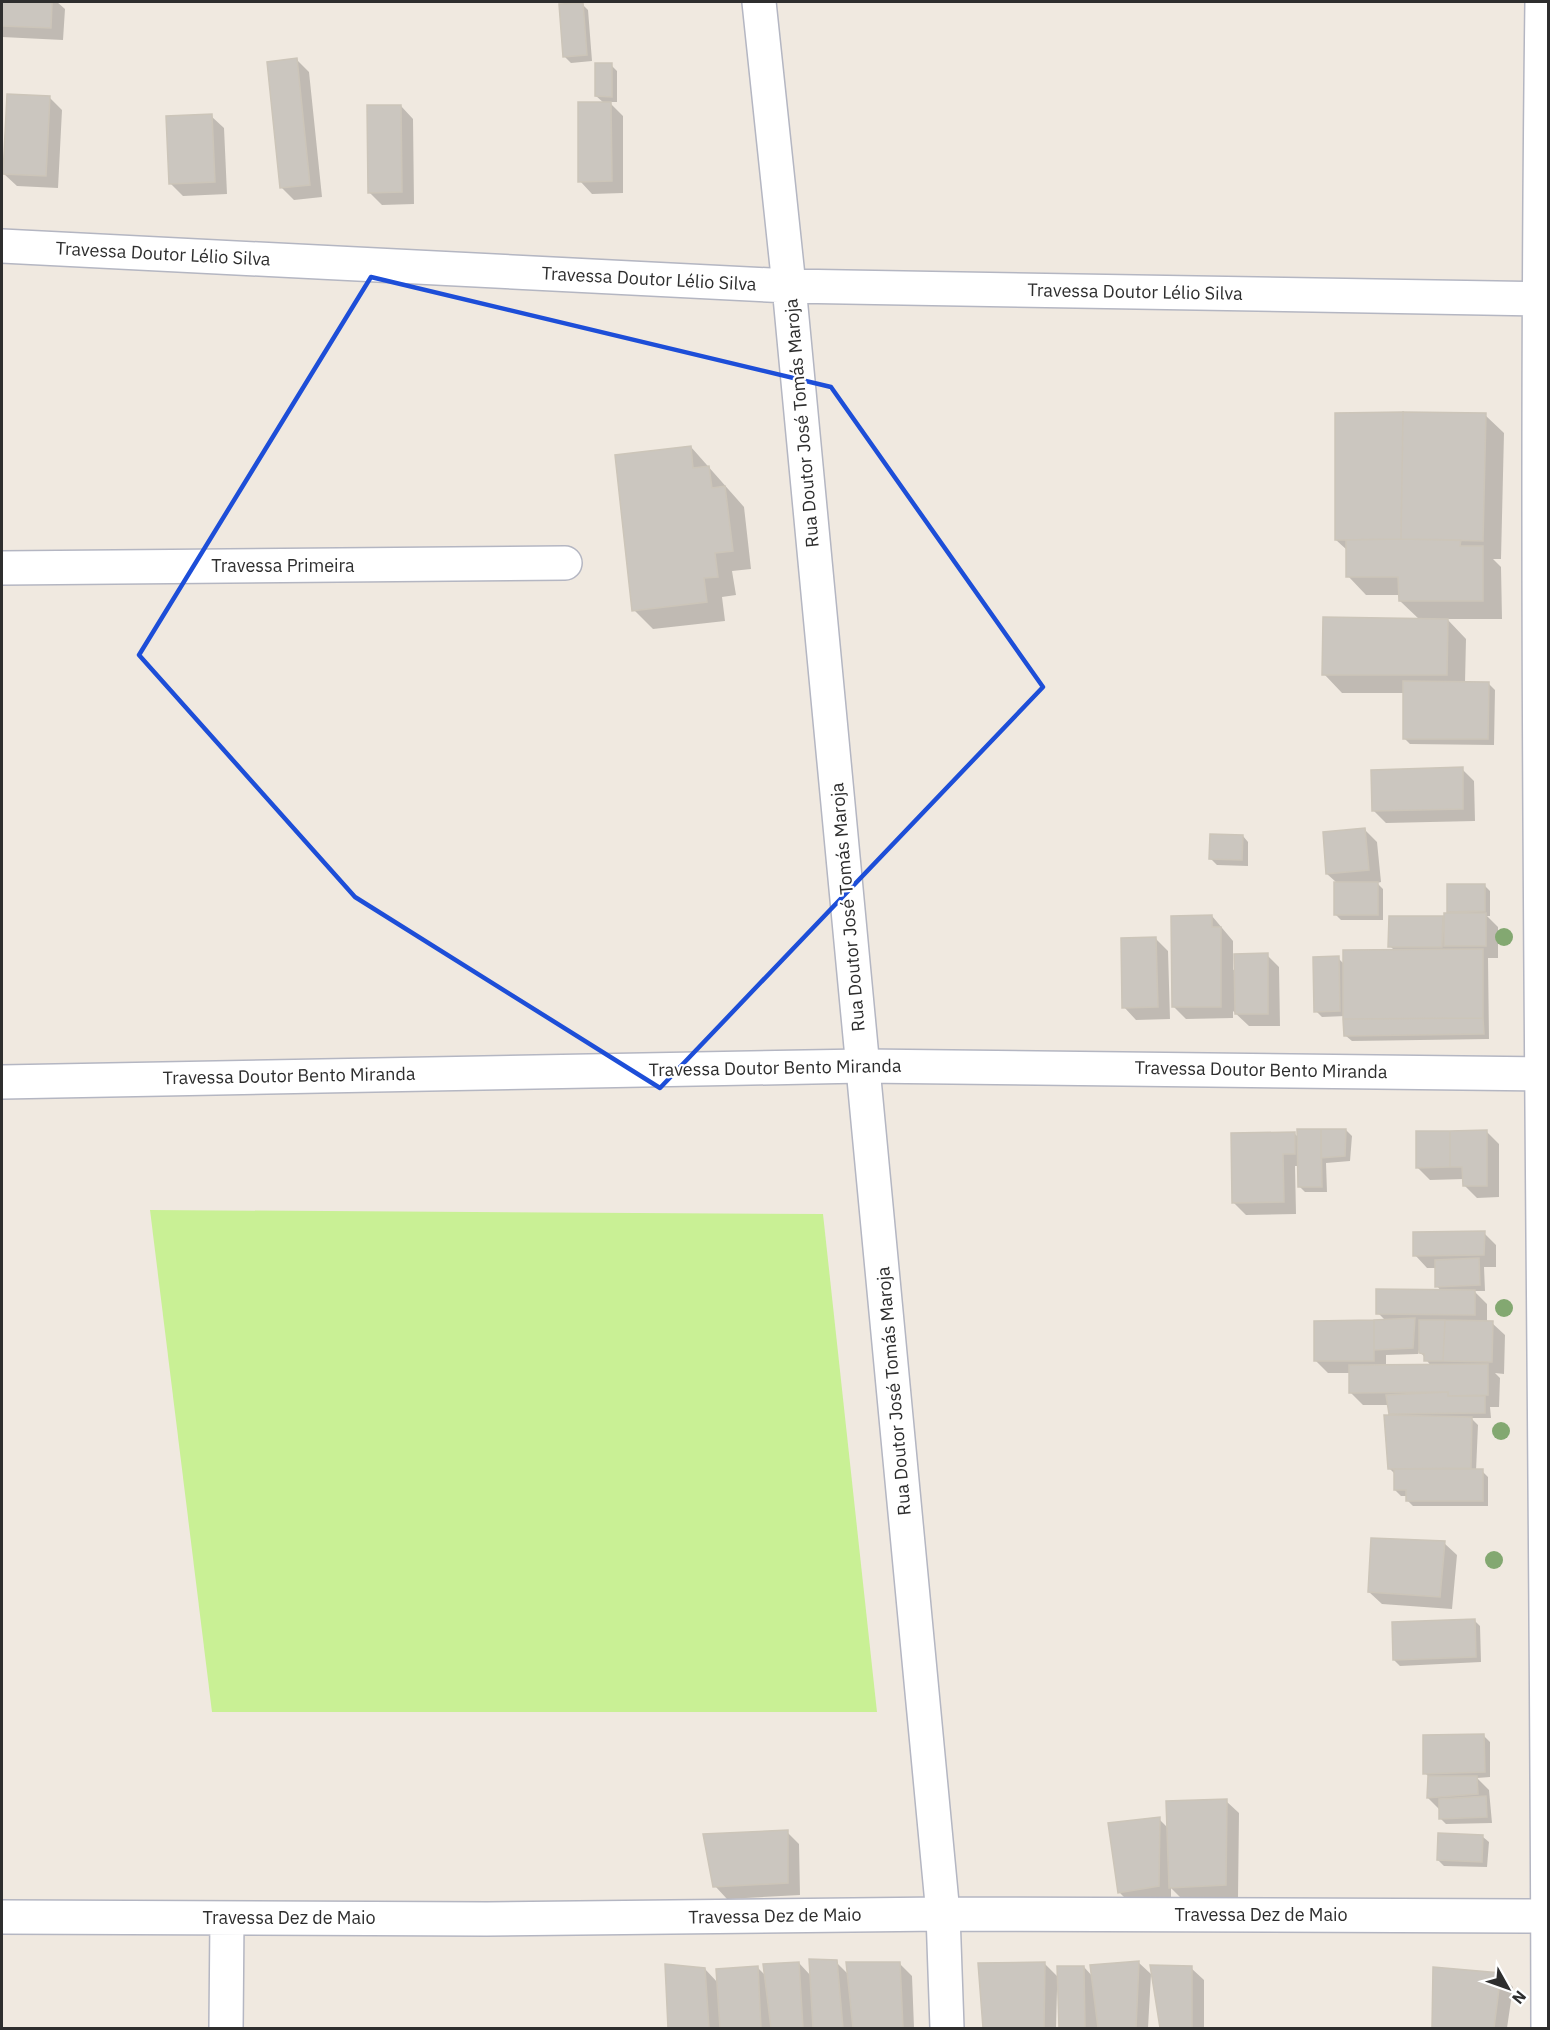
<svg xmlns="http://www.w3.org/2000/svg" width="1550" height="2030" font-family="'IBM Plex Sans',sans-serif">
	<rect width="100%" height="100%" fill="#f0e9e0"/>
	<path fill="#c9f095" d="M150,1210L823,1214L877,1712H212Z"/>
	<path fill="#0003" fill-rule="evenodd" d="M2,2H57L65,9L63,40L2,37Z
		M582,4L588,10L592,61L571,63L565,57Z
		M296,59L309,72L322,197L294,200L281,187Z
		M611,65L617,71V102H609L623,116V193L592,194L580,181L604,103L596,96Z
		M49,97L62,110L58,188L17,186L4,174Z
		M401,106L413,119L414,204L382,205L369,192Z
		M211,116L224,128L227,194L183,196L171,184Z
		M1485,415L1504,433L1501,559H1493L1501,567L1502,619H1447L1466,639L1465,683L1489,684L1495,690L1494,745L1410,744L1404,738L1405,693H1342L1324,674L1420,620L1400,601V595H1366L1348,576L1347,550L1336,540Z
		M691,447L744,507L751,569L732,571L736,595L722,597L725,621L653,629L634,610Z
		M1462,769L1474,781L1475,821L1386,823L1373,810Z
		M1365,830L1377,842L1381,882L1377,883L1383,889V920H1341L1335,914L1336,882L1327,874Z
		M1243,836L1248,842V866L1217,865L1211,859Z
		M1484,885L1490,891V916H1487L1498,927V958H1488L1489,1039L1352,1041L1346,1036V1016L1322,1017L1316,1011L1338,958L1345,965L1395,951L1390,946L1443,918L1446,921L1453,915L1449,911Z
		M1212,916L1233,941V970L1267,955L1279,967L1280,1026H1249L1233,1011V1018L1186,1019L1173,1006Z
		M1156,939L1168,951L1170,1019L1136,1020L1124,1007Z
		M1346,1130L1352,1136L1350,1161L1326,1163L1327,1192H1305L1299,1186V1166H1295L1296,1214L1246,1215L1233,1202L1294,1133L1298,1137Z
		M1486,1131L1499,1144V1197L1477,1198L1464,1185V1179L1430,1180L1417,1167Z
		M1484,1233L1496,1245V1267H1484L1485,1291H1474L1487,1304V1323H1492L1505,1335L1504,1374L1495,1373L1500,1378L1499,1407H1490L1491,1418H1471L1478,1425L1476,1471H1482L1488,1477V1506H1413L1407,1500V1496H1401L1395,1490V1474L1389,1468L1394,1417L1390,1413L1389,1405H1363L1350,1392V1373H1328L1315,1360L1386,1321L1378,1313L1441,1291L1437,1286L1436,1268H1427L1415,1255ZM1419,1350L1431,1366H1386V1355L1418,1354Z
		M1444,1543L1457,1555L1452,1609L1382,1604L1369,1592Z
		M1474,1620L1480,1626L1481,1662L1400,1666L1394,1660Z
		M1484,1736L1490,1742V1777L1477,1778L1489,1790L1492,1823L1446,1824L1440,1818V1810L1428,1798L1430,1778L1425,1773Z
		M1226,1801L1239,1813L1238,1897L1183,1900L1171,1888V1899L1132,1905L1120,1893L1159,1819L1169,1829Z
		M787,1832L799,1844L800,1895L727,1899L715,1886Z
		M1483,1837L1489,1842L1487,1867L1444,1866L1438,1860Z
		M836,1962L848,1974L899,1963L912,1976L914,2028H669L666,1965L705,1969L718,1983L757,1967L766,1976L799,1963L811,1976Z
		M1138,1962L1151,1974L1148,2028H1100L1099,2019H1097V2028H1060L1059,1990H1057L1056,2028H984L980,1964L1044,1963L1059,1978L1084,1967L1093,1977Z
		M1152,1966L1191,1968L1204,1980V2028H1161Z
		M1500,1974L1513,1987L1507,2028H1434Z"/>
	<path fill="#cbc6bf" stroke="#ccc5b9" stroke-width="1.5" d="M2,2H52L51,28L2,26Z
		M583,3L587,55L563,57L559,4Z
		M297,58L310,185L280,188L267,62Z
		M595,63H612V97L595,96Z
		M7,94L50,96L46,176L3,174Z
		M578,102H611L612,181L578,182Z
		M367,105H401L402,192L368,193Z
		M212,114L215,182L169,184L166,116Z
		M1403,412L1486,413L1483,541L1401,539Z
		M1403,412L1401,539L1335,540V413Z
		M691,446L693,468L709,466L712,488L725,486L733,551L715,553L718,577L704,578L707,602L632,611L615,455Z
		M1401,539L1461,540L1460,546H1483V601H1399L1398,577H1346V540Z
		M1323,617L1448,619L1447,675H1322Z
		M1403,681L1489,682L1488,739H1403Z
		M1463,767V809L1372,811L1371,770Z
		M1365,828L1369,870L1326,874L1323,832Z
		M1210,834L1243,835L1242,860L1209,859Z
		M1334,882H1378V915H1334Z
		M1447,884H1485V911L1447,912Z
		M1444,913H1486V946H1444Z
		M1212,915V927H1221V1007H1172L1171,916Z
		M1389,916H1443L1442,947H1388Z
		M1156,937L1158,1007L1122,1008L1121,938Z
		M1483,949V1018L1343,1019V950Z
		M1268,953V1014H1235L1234,954Z
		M1339,956L1340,1011L1314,1012L1313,957Z
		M1483,1018L1484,1034L1344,1036L1343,1019Z
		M1297,1129H1321L1322,1187H1298Z
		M1321,1129H1346L1345,1156L1321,1158Z
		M1487,1130V1186H1463L1462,1167H1450V1131Z
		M1416,1131H1450V1167L1416,1168Z
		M1295,1132V1154H1283L1284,1202L1232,1203L1231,1133Z
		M1485,1231L1484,1255L1413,1256V1232Z
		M1479,1258L1480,1285L1435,1287V1260Z
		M1376,1289L1475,1290V1315L1376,1314Z
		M1415,1318L1413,1348L1374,1350V1320Z
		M1374,1320V1361H1314V1321Z
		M1419,1320H1445L1443,1361H1424V1354L1419,1353Z
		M1445,1320L1493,1321L1492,1362L1443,1361Z
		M1488,1364V1395L1448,1396V1392L1349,1393V1365Z
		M1448,1392V1396H1485V1413L1389,1414L1386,1395Z
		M1384,1415L1472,1417L1471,1468L1388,1469Z
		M1394,1469H1483V1501H1406V1490H1394Z
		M1371,1538L1445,1541L1440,1597L1368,1592Z
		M1475,1619L1476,1657L1393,1660L1392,1622Z
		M1484,1734L1485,1772L1423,1774V1735Z
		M1428,1776H1477L1478,1794L1427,1798Z
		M1486,1796L1487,1817L1439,1819V1799Z
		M1227,1799L1226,1885L1169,1888L1166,1801Z
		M1160,1817L1159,1886L1118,1893L1108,1823Z
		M788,1830V1883L713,1887L703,1834Z
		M1438,1833L1483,1835L1482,1862L1437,1860Z
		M809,1959L837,1960L843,2028H813Z
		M1139,1961L1136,2028H1098L1090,1965Z
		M799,1962L803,2028H771L763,1964Z
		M846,1962H900L903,2028H853Z
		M1045,1962L1044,2028H983L978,1963Z
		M665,1964L705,1968L709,2028H668Z
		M1150,1965L1192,1966V2028H1160Z
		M758,1966L761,2028H720L716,1969Z
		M1057,1966H1084L1085,2028H1059Z
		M1433,1967L1501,1973L1494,2028H1432Z"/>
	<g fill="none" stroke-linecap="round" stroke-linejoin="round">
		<defs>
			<path id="minor" d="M759,2L789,286L943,1914L947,2028
				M1542,2C1533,677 1547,1353 1548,2028
				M2,246L789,286L1548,299
				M2,568L565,563
				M2,1917L487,1919L943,1914L1548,1916
				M226,2028L227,1918"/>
			<path id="tertiary" d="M2,1082L863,1066L1548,1074"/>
		</defs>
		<use href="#minor" stroke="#b4b6c2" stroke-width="36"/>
		<use href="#tertiary" stroke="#b4b6c2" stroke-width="36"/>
		<use href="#minor" stroke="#fff" stroke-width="33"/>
		<use href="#tertiary" stroke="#fff" stroke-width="33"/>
	</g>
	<g fill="#83a871">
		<circle cx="1504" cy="937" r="9"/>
		<circle cx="1504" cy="1308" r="9"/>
		<circle cx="1501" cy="1431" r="9"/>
		<circle cx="1494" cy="1560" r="9"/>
	</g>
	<path fill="none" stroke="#1d4ed8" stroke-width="4.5" stroke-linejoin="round" d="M371,277L831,387L1043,687L660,1088L355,897L139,655Z"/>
	<g text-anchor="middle" stroke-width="4.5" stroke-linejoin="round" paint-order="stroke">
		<g font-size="18" fill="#2e2e2e" stroke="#fff">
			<text transform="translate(163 254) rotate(3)" y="6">Travessa Doutor Lélio Silva</text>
			<text transform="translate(649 279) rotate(3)" y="6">Travessa Doutor Lélio Silva</text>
			<text transform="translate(1135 292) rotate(1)" y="6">Travessa Doutor Lélio Silva</text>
			<text transform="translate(802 423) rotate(-95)" y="6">Rua Doutor José Tomás Maroja</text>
			<text x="283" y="572">Travessa Primeira</text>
			<text transform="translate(848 907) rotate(-95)" y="6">Rua Doutor José Tomás Maroja</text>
			<text transform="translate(775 1068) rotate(-1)" y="6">Travessa Doutor Bento Miranda</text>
			<text transform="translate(1261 1070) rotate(1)" y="6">Travessa Doutor Bento Miranda</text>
			<text transform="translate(289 1076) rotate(-1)" y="6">Travessa Doutor Bento Miranda</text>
			<text transform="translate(894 1391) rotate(-95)" y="6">Rua Doutor José Tomás Maroja</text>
			<text x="1261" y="1921">Travessa Dez de Maio</text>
			<text transform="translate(775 1916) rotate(-1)" y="6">Travessa Dez de Maio</text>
			<text x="289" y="1924">Travessa Dez de Maio</text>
		</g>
	</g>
	<rect width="1550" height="2030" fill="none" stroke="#2e2e2e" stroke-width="6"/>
	<g transform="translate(1508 1988) rotate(130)" stroke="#ffffff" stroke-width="4.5" paint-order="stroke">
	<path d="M0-4.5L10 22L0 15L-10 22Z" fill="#2e2e2e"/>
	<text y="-9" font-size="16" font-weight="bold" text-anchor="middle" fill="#2e2e2e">N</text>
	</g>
</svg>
